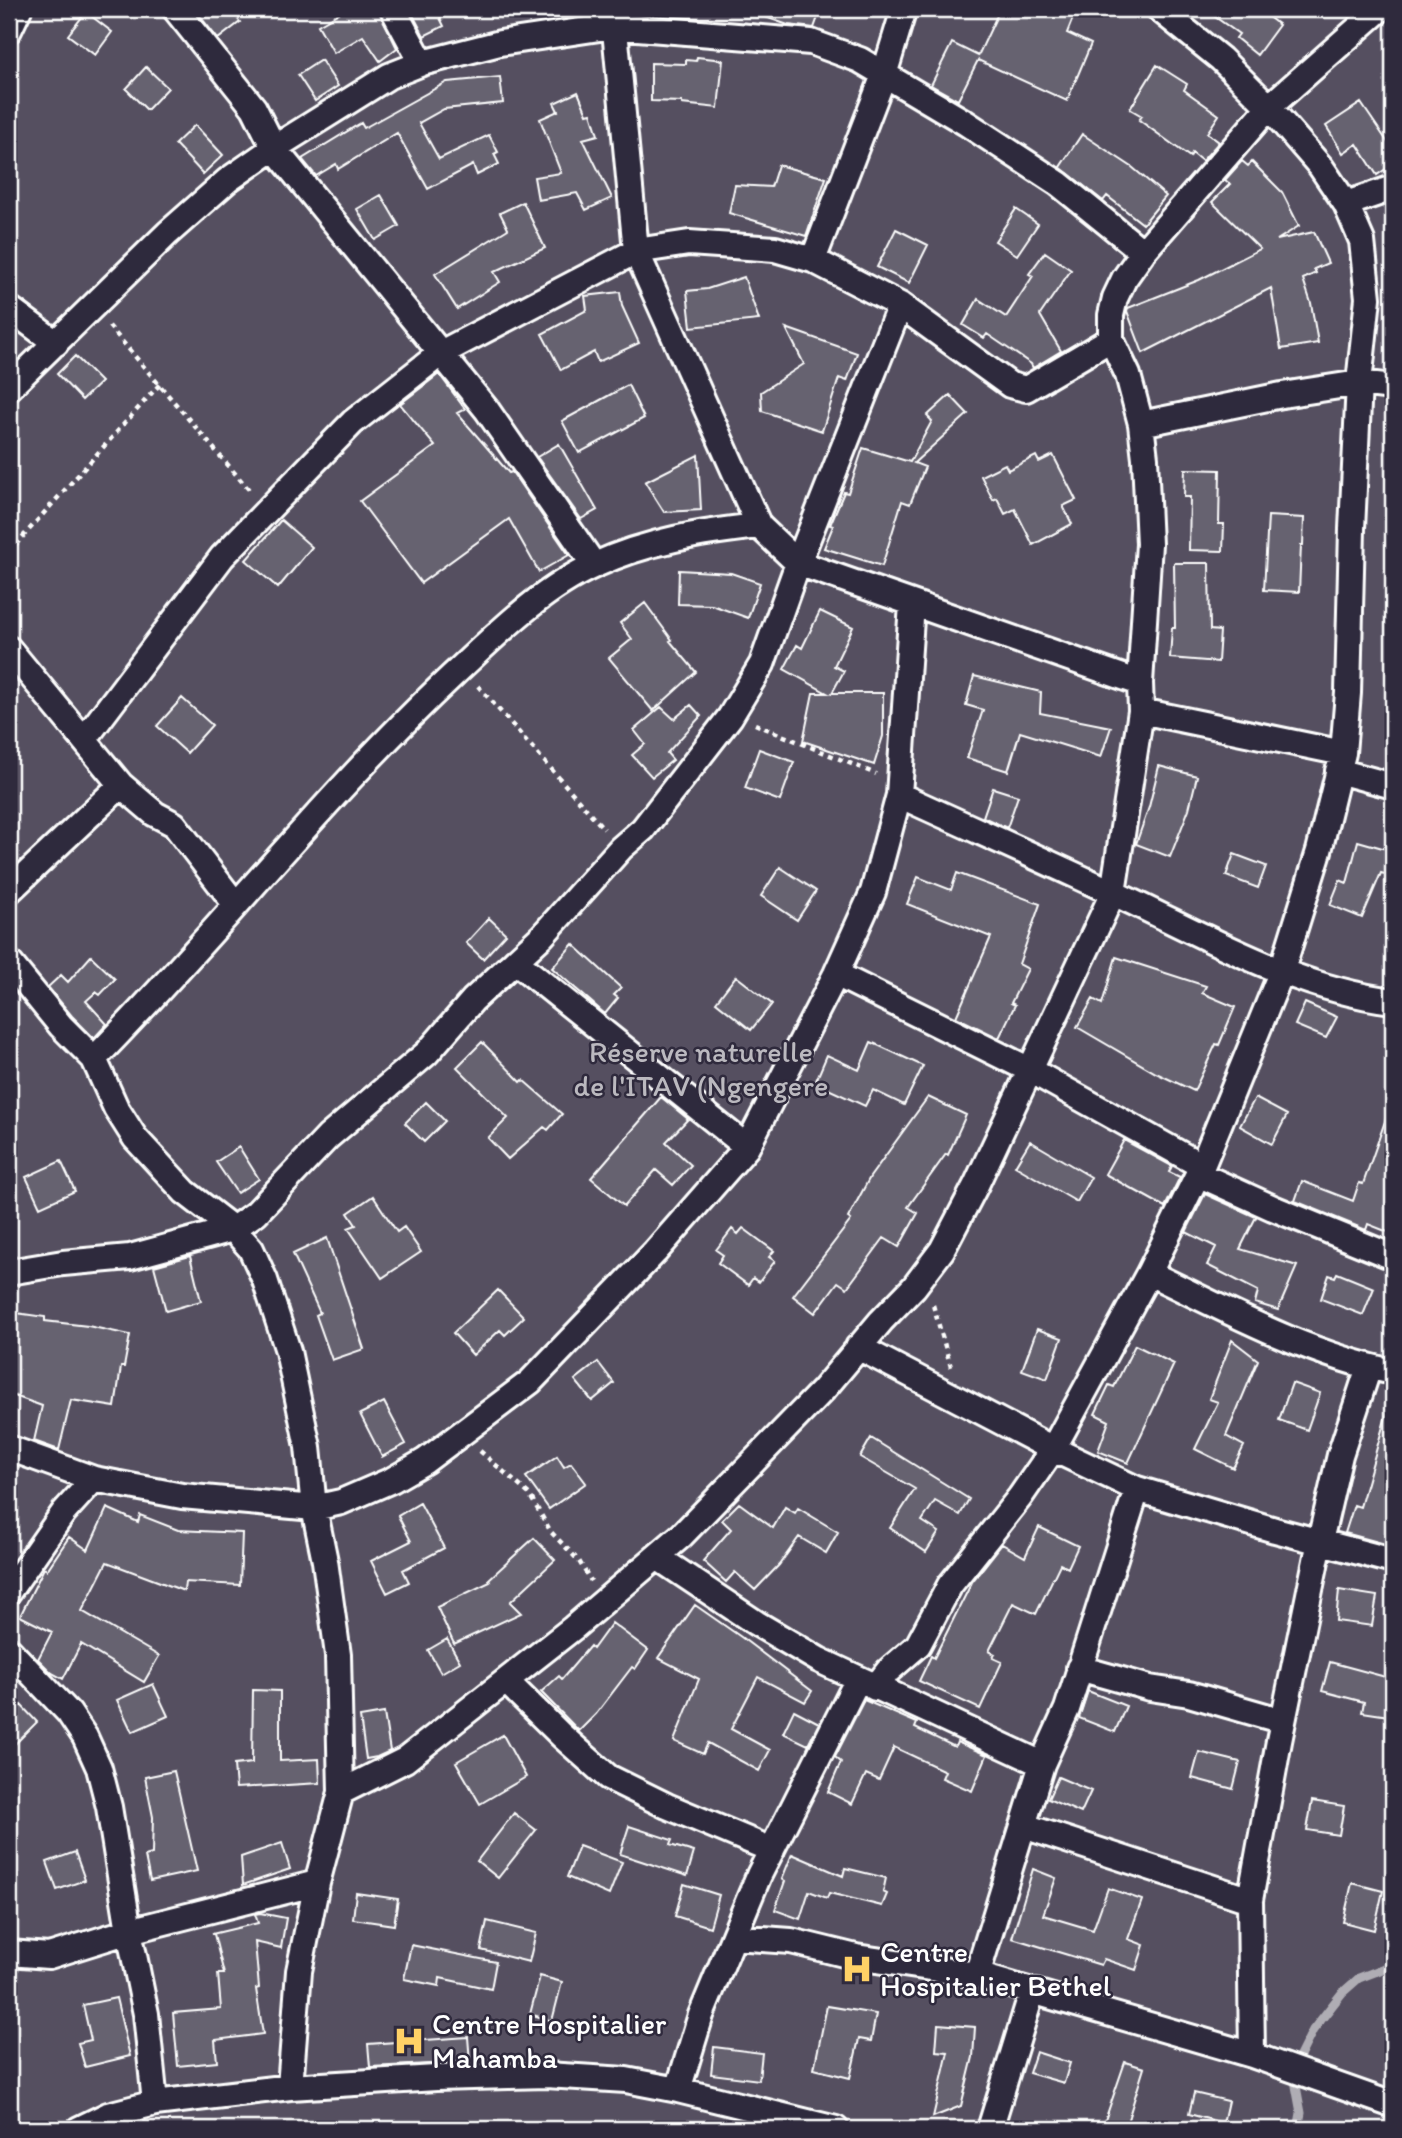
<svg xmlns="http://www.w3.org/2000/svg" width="1402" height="2138" font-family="Itim,sans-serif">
	<rect width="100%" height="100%" fill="#3c3749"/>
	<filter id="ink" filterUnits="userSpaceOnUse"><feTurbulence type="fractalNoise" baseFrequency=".0143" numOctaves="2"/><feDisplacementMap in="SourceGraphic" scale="14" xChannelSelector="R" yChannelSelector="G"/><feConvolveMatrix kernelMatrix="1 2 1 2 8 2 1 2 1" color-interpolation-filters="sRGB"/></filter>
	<g filter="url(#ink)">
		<path fill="#555060" stroke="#aaa8b0" stroke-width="2" d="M9,9H1393V2129H9Z"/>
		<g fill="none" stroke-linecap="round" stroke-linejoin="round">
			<path stroke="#afadb4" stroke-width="9" d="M1298,2129L1301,2113L1293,2070L1313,2030L1342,1993L1359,1978L1393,1965"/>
		</g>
		<path fill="#666270" stroke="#fff" stroke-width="2" d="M209,9H230L240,22L218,39L200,16Z
			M346,9H378L397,48L380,61L363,36L334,53L318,25Z
			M410,9H452L440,18L444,26L424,36Z
			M751,9H821L814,28L788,25L751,12Z
			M1000,9H1053L1073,18L1067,33L1091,44L1067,101L978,60L958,100L931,85L952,43L978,56Z
			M1204,9H1258L1279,25L1257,55L1236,38L1239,34Z
			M86,12L112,32L95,55L68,35Z
			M697,57L723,60L718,108L682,104V102L651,101V63L686,64V60L696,61Z
			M321,60L338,86L315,101L298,75Z
			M1157,65L1187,84L1184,90L1219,115L1207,133L1219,142L1202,161L1192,153L1190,157L1139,120L1142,116L1130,109Z
			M146,67L168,88L147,110L126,89Z
			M500,77L503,103L444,109L419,123L439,159L489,135L498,152L494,154L499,164L477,175L473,165L428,189L397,133L338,169L336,164L316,176L302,159L361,123L364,128L447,82Z
			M578,92L587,114L591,113L598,135L583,139L612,198L586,210L577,193L538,200L534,177L561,173L540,119L558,111L554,103Z
			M1361,103L1393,150V164L1377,175L1357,144L1343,153L1326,126Z
			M195,125L223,155L203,174L175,144Z
			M1082,134L1132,167L1166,196L1143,224L1107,196L1103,201L1060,167Z
			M1242,161L1248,166L1252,162L1282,192L1299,226L1277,240L1314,232L1328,263L1314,269L1316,273L1303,279L1311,303L1318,343L1281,349L1271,288L1143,353L1127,311L1128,308L1199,280L1260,249L1212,202L1230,184L1225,180Z
			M778,165L826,178L806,236L729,213L735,185L771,187Z
			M381,195L399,226L375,240L357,209Z
			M523,202L545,248L494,272L500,282L457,309L435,274L508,229L500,213Z
			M1016,209L1038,224L1017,255L995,241Z
			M896,229L928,245L909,283L877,267Z
			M1045,252L1071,270L1040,315L1061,351L1033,368L1031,364L987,334L984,338L963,325L978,299L1006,317L1033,276L1029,274Z
			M744,277L759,320L691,327L687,291L707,289Z
			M620,292L622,306L639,343L598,362L594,352L561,370L542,334L587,310L585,296Z
			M786,328L857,353L847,381L839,378L822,431L762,411L761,392L804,364Z
			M75,356L101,382L82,400L57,374Z
			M439,374L465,409L457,413L509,473L512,472L569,555L539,572L509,519L421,583L360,501L435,446L400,404Z
			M628,385L644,418L579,453L562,421Z
			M950,395L968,414L914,463L925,467L910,504L902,501L882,566L824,548L833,526L830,525L844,492L848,493L863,448L910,462L932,421L927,416Z
			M559,444L597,510L581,519L537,457Z
			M698,455L701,510L664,512L645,482Z
			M1053,455L1076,500L1063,506L1072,524L1033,545L1015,509L1005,514L997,498L993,500L981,476L1005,464L1008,470L1036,456L1039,462Z
			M1185,469L1220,470L1219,524H1224L1223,551L1189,550L1190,497H1184Z
			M1268,516L1304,518L1303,545H1301L1299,592L1264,590Z
			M281,520L312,547L278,588L246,560Z
			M1174,563H1209L1210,630L1220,631L1218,662L1170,658L1172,628H1175Z
			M679,570L731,573L760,583L748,618L712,605L678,604Z
			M645,603L672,640L670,641L696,672L653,711L609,658L632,639L620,623Z
			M820,611L853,627L834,666L844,671L832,693H883V736L874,765L803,741L813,693H827L784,669L797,645L802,648Z
			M974,676L1041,692L1040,713L1111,727L1101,757L1020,732L1008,771L967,758L983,710L966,705Z
			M182,698L212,725L187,753L157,726Z
			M691,705L701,716L667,753L673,760L652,777L632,755L645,744L634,730L661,707L674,719Z
			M759,749L794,762L780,801L745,788Z
			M1159,766L1197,776L1189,809L1170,857L1136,844L1149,807Z
			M993,788L1018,796L1007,828L983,817Z
			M1358,841L1393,851L1388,875L1381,873L1362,918L1330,905L1340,880L1347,883Z
			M1234,854L1266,866L1258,888L1226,876Z
			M780,867L816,891L797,920L761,896Z
			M957,873L1040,904L1019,964L1028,969L1011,1003L1015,1005L999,1038L956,1017L991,937L907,904L918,877L951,890Z
			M489,918L506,934L483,959L466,943Z
			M573,944L621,988L614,995L618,998L605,1014L552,968Z
			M91,956L115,979L100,995L96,992L86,1001L107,1024L94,1038L72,1016L48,987L61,975L68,982Z
			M1116,957L1206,986L1202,993L1235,1007L1219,1045L1216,1044L1194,1091L1156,1073L1077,1027L1093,999L1102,1004Z
			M736,976L772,1004L751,1030L716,1002Z
			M1305,1003L1337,1017L1326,1038L1295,1025Z
			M482,1042L521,1082L523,1080L562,1114L548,1130L544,1127L508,1159L488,1138L508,1118L457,1067Z
			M871,1042L923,1066L904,1105L873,1090L865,1106L815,1083L827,1055L859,1070Z
			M661,1097L688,1119L666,1142L691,1165L673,1185L656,1170L624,1206L591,1178Z
			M928,1097L966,1115L948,1155L946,1154L908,1207L918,1213L899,1247L884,1238L847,1288L838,1282L815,1313L793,1296L851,1220L848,1218L870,1177Z
			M1255,1098L1287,1115L1272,1144L1240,1126Z
			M426,1102L445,1121L424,1142L405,1123Z
			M1390,1107L1393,1108V1234L1368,1224L1366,1230L1295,1201L1302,1181L1353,1201L1359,1183L1363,1184Z
			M1124,1140L1172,1166L1169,1172L1180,1177L1165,1207L1105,1174Z
			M1030,1141L1091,1177L1077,1202L1015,1166Z
			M239,1147L259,1179L237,1193L216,1162Z
			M61,1161L75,1191L40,1207L26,1177Z
			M1205,1194L1256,1217L1240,1249L1297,1266L1278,1310L1255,1303L1258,1291L1207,1265L1216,1247L1186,1232Z
			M373,1196L397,1232L404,1227L421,1252L382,1278L348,1228L356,1225L348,1213Z
			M743,1228L774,1251L769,1257L775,1261L759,1282L753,1278L748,1285L718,1263L723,1255L716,1250L732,1229L738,1234Z
			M327,1238L364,1349L332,1360L316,1315L320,1313L293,1254Z
			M190,1256L201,1301L166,1311L154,1266Z
			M1337,1273L1374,1288L1363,1315L1321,1299L1329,1275L1335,1277Z
			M498,1290L524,1317L505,1335L500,1330L473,1355L453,1333Z
			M9,1312L45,1317V1321L88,1326L130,1335L124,1367H121L115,1407L71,1400L59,1450L34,1441L42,1406L9,1394Z
			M1037,1329L1062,1338L1047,1379L1022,1370Z
			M1232,1340L1258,1360L1226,1436L1244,1446L1233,1468L1195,1449L1218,1402L1209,1399Z
			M1135,1345L1174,1364L1128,1463L1098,1451L1109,1421L1095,1414L1109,1385L1114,1387Z
			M598,1362L614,1383L592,1401L575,1380Z
			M1292,1383L1320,1393L1307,1430L1279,1420Z
			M384,1402L406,1444L382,1457L360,1414Z
			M1388,1409L1393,1410V1546L1345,1533L1354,1505L1360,1507Z
			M871,1438L969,1499L960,1515L935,1501L922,1521L939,1532L926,1552L890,1528L915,1489L860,1457Z
			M557,1456L564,1467L571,1463L586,1483L549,1509L526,1477Z
			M420,1503L444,1548L403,1570L409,1582L387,1593L371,1561L411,1541L398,1516Z
			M739,1503L773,1528L785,1507L795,1513L798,1508L838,1532L826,1553L799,1537L779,1565L755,1590L735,1572L726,1582L703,1561L731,1529L722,1520Z
			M107,1508L138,1522L140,1515L178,1530L242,1533L240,1585L185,1582L184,1591L107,1562L82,1611L159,1656L144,1682L81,1644L63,1679L52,1673L38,1659L52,1632L20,1616L44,1568L47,1570L69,1537L88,1550Z
			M1039,1527L1078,1546L1068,1568L1060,1564L1036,1614L1013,1603L989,1651L995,1654L993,1658L1002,1662L980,1709L919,1681L931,1656L934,1658L972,1582L1002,1544L1025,1557Z
			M534,1538L555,1560L510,1602L521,1613L454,1644L437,1607L490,1582L489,1579Z
			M1339,1590L1377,1596L1372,1626L1336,1621Z
			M695,1605L741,1637L812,1691L805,1702L758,1677L731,1729L770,1750L759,1771L708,1743L703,1754L674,1741L699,1679L658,1658Z
			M612,1623L648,1650L635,1669L632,1667L596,1714L579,1731L541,1692L559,1676L562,1679L590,1646L593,1649Z
			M447,1639L460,1662L441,1673L428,1650Z
			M1330,1662L1393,1679L1389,1716L1362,1712L1364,1702L1322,1691Z
			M153,1684L168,1716L132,1732L117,1700Z
			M253,1690L280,1691V1761L319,1759L320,1783L236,1788L234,1765L252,1763Z
			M1088,1691L1126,1706L1115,1732L1079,1718Z
			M864,1700L917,1723L915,1728L955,1747L957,1742L987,1755L972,1791L942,1778L945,1771L894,1747L879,1780L866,1774L852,1804L828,1792L841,1762L835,1757Z
			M21,1705L37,1722L9,1750V1717Z
			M794,1710L819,1723L808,1745L783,1733Z
			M384,1713L390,1751L377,1757L366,1759L360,1717Z
			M503,1735L526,1777L480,1804L456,1762Z
			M1199,1752L1240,1762L1233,1789L1192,1778Z
			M174,1771L197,1871L150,1881L145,1856L152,1854L153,1817L145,1777Z
			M1058,1777L1091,1791L1081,1813L1048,1799Z
			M1312,1801L1344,1806L1339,1835L1307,1830Z
			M514,1813L536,1830L498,1878L477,1861Z
			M629,1826L672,1840L670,1845L694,1852L687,1876L620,1854Z
			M282,1843L290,1869L243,1885L241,1857Z
			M579,1846L622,1862L609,1895L567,1877Z
			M75,1852L85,1880L57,1890L47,1862Z
			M792,1854L843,1876L845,1868L886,1878L883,1892L887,1894L882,1906L829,1893L827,1898L809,1891L800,1919L775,1910L785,1881L782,1879Z
			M1033,1869L1056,1878L1043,1915L1093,1930L1108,1888L1142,1900L1128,1939L1144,1945L1136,1970L1104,1959L1101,1965L1012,1938Z
			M1352,1883L1383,1891L1374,1930L1343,1922Z
			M684,1884L719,1895L710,1927L675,1916Z
			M356,1893L398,1899L394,1925L353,1919Z
			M260,1913L286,1918L281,1948L255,1942L259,1988L256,1989L263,2034L215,2040L217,2062L178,2066L173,2013L221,2009L218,1974H224L214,1934H212L258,1923L255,1914Z
			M487,1921L536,1933L529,1962L481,1950Z
			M411,1945L496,1962L491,1989L440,1978L439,1986L404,1979Z
			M540,1976L562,1982L552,2021L530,2014Z
			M116,1998L130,2056L85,2067L78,2043L91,2040L83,2005Z
			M827,2006L876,2014L871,2041L859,2039L850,2078L814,2069Z
			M938,2024L975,2027L973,2057L961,2106L933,2117L948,2052L936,2051Z
			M468,2037L470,2062L370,2067L368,2044Z
			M714,2047L762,2053L759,2080L711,2074Z
			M1036,2052L1070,2063L1064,2083L1029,2073Z
			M1125,2062L1144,2068L1125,2129H1102Z
			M1194,2093L1228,2101L1223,2123L1189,2114Z"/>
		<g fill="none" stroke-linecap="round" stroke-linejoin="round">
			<defs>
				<path id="minor" d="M175,9L254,108L274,148L487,410L594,565
					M393,9L422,63
					M613,9L636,251L759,526L798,563L1140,683
					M9,30L19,9
					M1346,204L1393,188
					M813,260L884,75L904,9
					M9,308L56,343
					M9,388L168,233L228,180L274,148L389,76L422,63L500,43L613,26L811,42L860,60L966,123L1059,184L1143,252
					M1141,424L1282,395L1359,383L1393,387
					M9,649L121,785L155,814L174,824L236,905
					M1141,711L1343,753
					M84,740L222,557L353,422L441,353L636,251L689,243L775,249L813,260L900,305L1010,385L1026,389L1111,339
					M1338,771L1393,786
					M899,795C975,830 1051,863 1126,899C1213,940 1297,989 1393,1001
					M9,891L121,785
					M515,961L747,1147
					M9,962L61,1026L94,1059L116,1108L135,1138L185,1192L233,1229L251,1249L265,1280L288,1351L308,1447L314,1508L325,1561L338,1655L341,1792L317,1883L299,1971L290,2087
					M836,974L1030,1070L1202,1166
					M94,1059C217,934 325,795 453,675C495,636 541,589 595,565C647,541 703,532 759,526
					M1198,1174L1273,1208L1393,1257
					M9,1272L63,1263L130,1257L233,1229L256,1213L328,1137L427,1053L473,1000L542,936L621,848L643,829L730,717L762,664L798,563L900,305
					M1149,1273C1228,1311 1307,1354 1393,1372
					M858,1347L1053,1449L1137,1489L1275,1530L1393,1561
					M9,1448L94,1479L182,1496L314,1508L341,1502L392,1480L425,1461L530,1382L655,1252L747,1147L836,974L873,892L899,795L912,604
					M657,1557L756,1623L819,1660L1042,1764
					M9,1591L64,1512L94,1479
					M9,1650L69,1713L85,1737L99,1768L109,1807L129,1931L146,2014L155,2103
					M1079,1668L1150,1688L1189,1694L1283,1721
					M506,1681L562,1736L608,1777L667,1806L772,1850
					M875,1688L888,1671L918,1645L950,1585L1020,1497L1053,1449L1149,1273L1202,1166L1281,973L1319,851L1343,753L1348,693L1352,529L1359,383L1368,298L1362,241L1346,204L1321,167L1269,107L1221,59L1159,9
					M341,1792L405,1760L573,1628L682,1535L823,1390L881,1321L914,1287L942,1250L976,1185L1113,893L1141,711L1140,683L1149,544L1145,458L1141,424L1128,375L1111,339V315L1115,298L1124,279L1143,252L1269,107L1380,9
					M1024,1826L1250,1900
					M734,1937L791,1941L856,1957L977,1975L1252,2055L1393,2105
					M9,1953L49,1956L129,1931L317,1883
					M977,1975L1042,1764L1067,1709L1137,1489
					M1252,2055L1250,1900L1279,1741L1320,1541L1340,1455L1369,1367
					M678,2090L701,2015L759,1875L858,1679
					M79,2129L108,2115L155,2103L290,2087L436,2078L546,2075L626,2080L678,2090L836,2129
					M990,2129L1032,1992"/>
			</defs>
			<use href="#minor" stroke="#fff" stroke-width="30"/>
			<path stroke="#fff" stroke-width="4.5" stroke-dasharray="5 5" stroke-linecap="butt" d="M109,326L251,492
				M9,552L160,384
				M478,686L604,829
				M755,724L876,774
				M933,1305L951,1367
				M480,1451L529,1494L551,1532L579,1561L591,1581"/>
			<use href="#minor" stroke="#2f2a3d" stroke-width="24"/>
		</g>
	</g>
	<defs>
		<symbol id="hospital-bare" viewBox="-9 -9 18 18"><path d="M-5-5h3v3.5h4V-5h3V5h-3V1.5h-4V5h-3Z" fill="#ffd166" stroke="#2f2a3d" stroke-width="2.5" paint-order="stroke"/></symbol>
	</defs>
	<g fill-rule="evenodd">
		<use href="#hospital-bare" x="835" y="1947" width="44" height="44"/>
		<use href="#hospital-bare" x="387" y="2019" width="44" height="44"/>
	</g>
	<g text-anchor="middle" stroke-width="5" stroke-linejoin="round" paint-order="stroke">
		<g font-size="30" fill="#bbb9bf" stroke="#2f2a3d">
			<text x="701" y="1062">Réserve naturelle<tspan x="701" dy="34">de l'ITAV (Ngengere</tspan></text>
		</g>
		<g font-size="30" fill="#fff" stroke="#2f2a3d" text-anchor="start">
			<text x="880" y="1962">Centre<tspan x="880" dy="34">Hospitalier Bethel</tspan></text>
			<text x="432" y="2034">Centre Hospitalier<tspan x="432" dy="34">Mahamba</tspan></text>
		</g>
	</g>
	<rect width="1402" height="2138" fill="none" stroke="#2f2a3d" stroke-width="35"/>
	<rect x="18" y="18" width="1367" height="2103" fill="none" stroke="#fff" stroke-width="2.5" filter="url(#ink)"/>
</svg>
